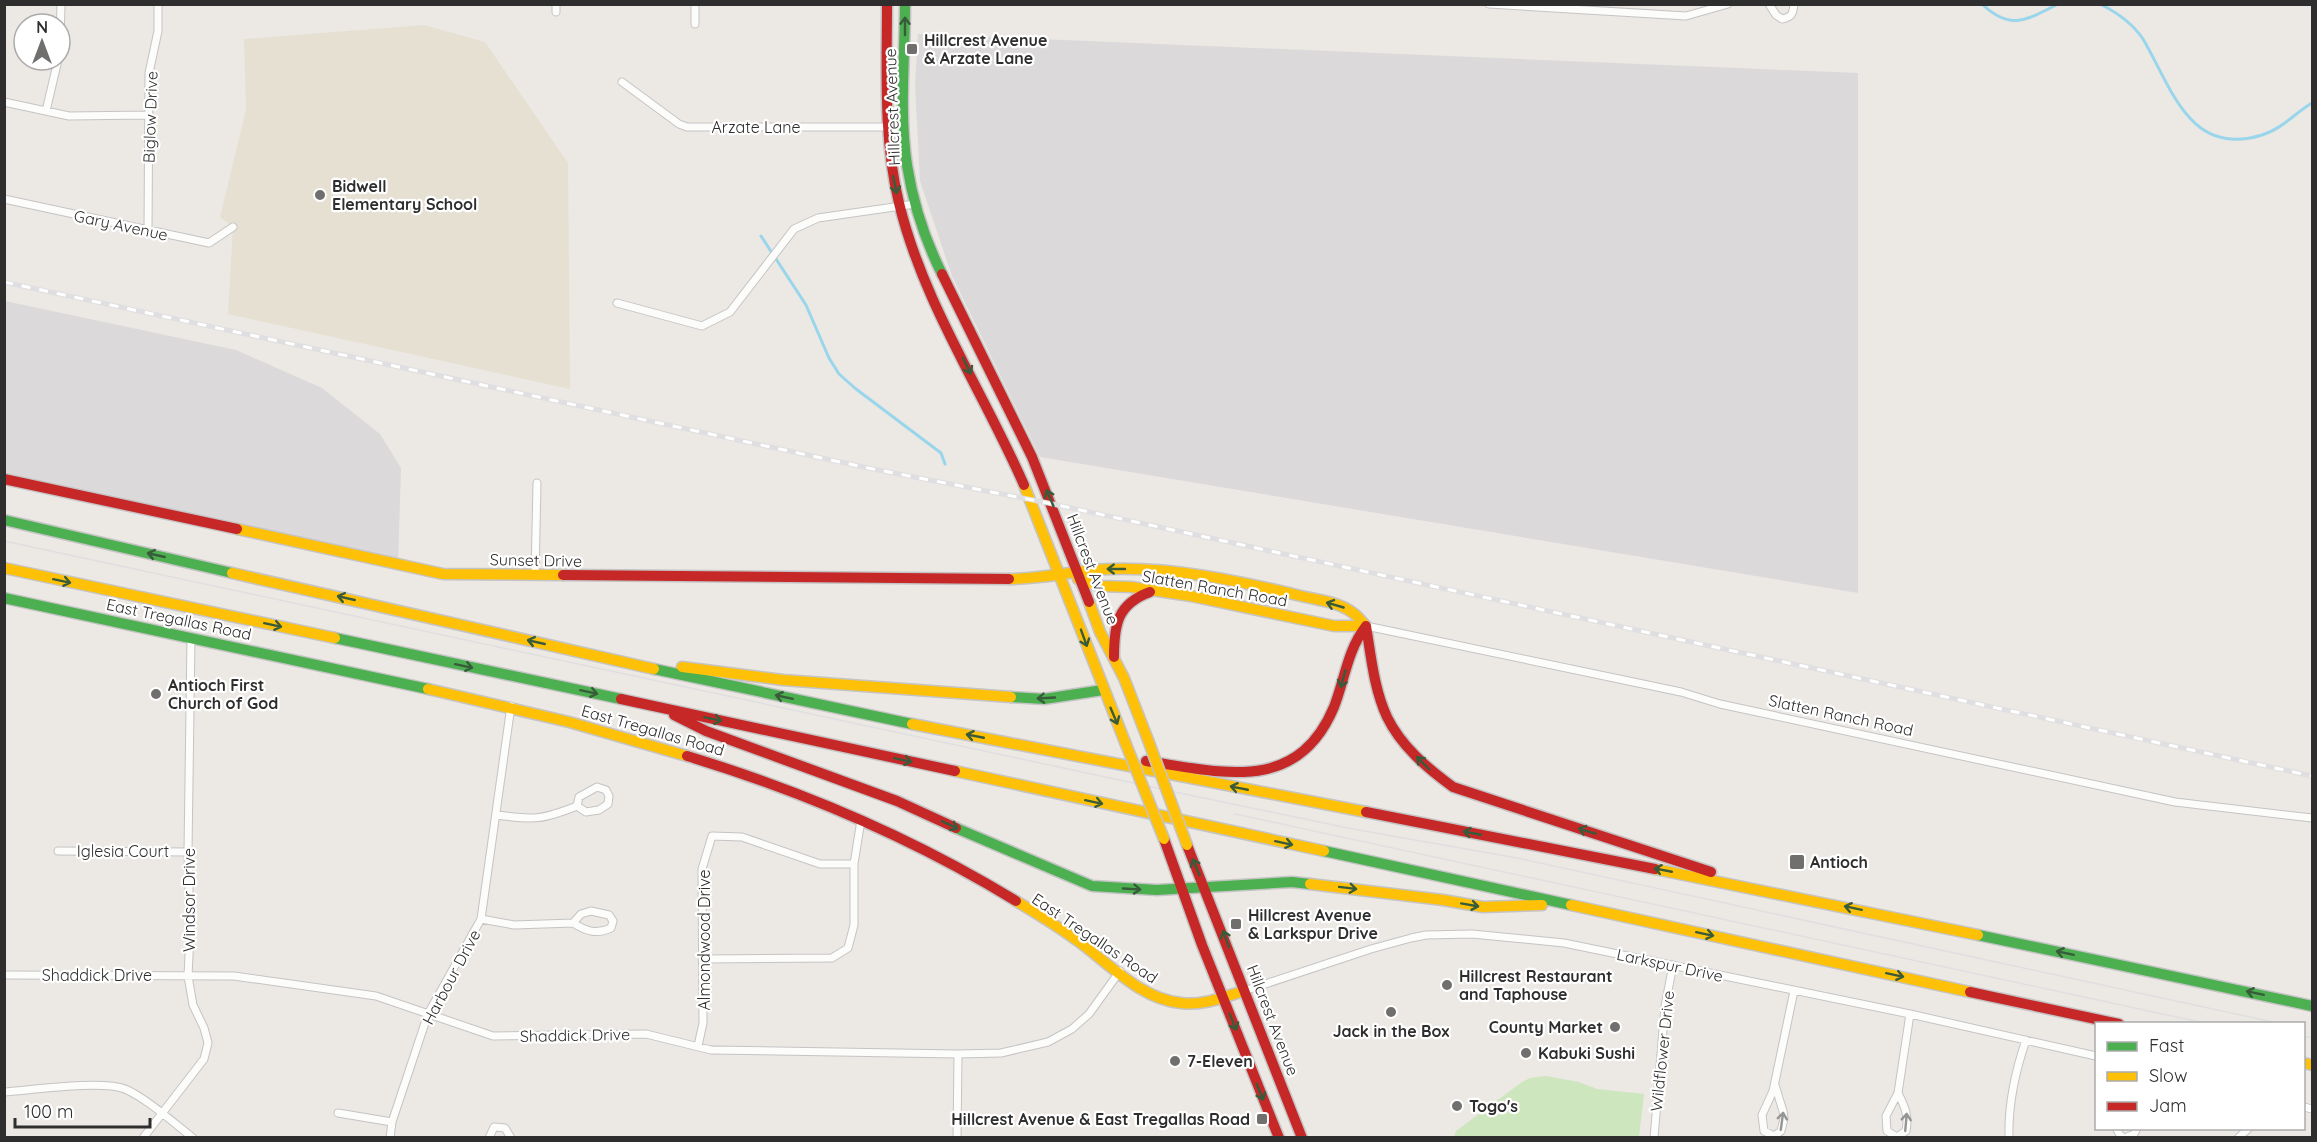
<svg xmlns="http://www.w3.org/2000/svg" width="2317" height="1142" font-family="Quicksand,sans-serif">
	<rect width="100%" height="100%" fill="#ece8e4"/>
	<path fill="#dcd9db" d="M918,34L1858,73V593L1040,457L952,276L920,181L915,86Z
		M5,301L236,350L322,388L380,434L401,468L398,564L5,479Z"/>
	<path fill="#e6e0d3" d="M424,25L485,42L568,163L570,389L228,314L233,227L220,217L246,110L244,39Z"/>
	<path fill="#cee6be" d="M1546,1076L1579,1082L1597,1089L1644,1094L1639,1137H1454L1456,1131L1522,1082L1530,1078Z"/>
	<g fill="none" stroke-linecap="round" stroke-linejoin="round">
		<path stroke="#99d6ec" stroke-width="3" d="M1982,4C2011,32 2028,19 2058,4
			M2100,4C2116,12 2133,24 2143,39C2171,86 2189,158 2262,135C2282,129 2295,113 2312,103
			M761,236L806,305L829,358L839,374L856,389L941,453L945,464"/>
		<defs>
			<path id="street" d="M556,4V12
				M695,4V24
				M1489,4L1686,16L1728,4
				M1769,4L1776,15L1782,19C1792,17 1793,14 1794,4
				M60,46L61,4
				M622,82L679,124L687,127H904
				M4,102L69,116L148,115
				M46,111L58,60
				M4,199L209,243L233,227
				M148,231L149,73L158,31V4
				M617,303L702,326L730,312L794,229L818,218L915,204
				M535,576L537,483
				M1366,626L1681,692L1720,704L2175,802L2312,818
				M597,787L606,790L609,796L608,804L599,810L586,812L577,806L579,797Z
				M497,815C534,820 542,820 577,806
				M58,851L188,852
				M591,911L609,915L613,921L611,928C596,935 586,931 573,923L581,914Z
				M481,919L514,925L573,923
				M704,959L832,958L848,948L854,925V864L861,820
				M4,975L234,976L376,996L493,1036L646,1034L711,1050L958,1054L1001,1053L1048,1042L1072,1029L1089,1014L1120,971
				M1244,991L1371,949L1411,938L1426,935L1472,934L1564,943L1910,1014L2096,1056
				M698,1046L703,1023L702,869L712,836L742,837L820,864H854
				M1775,1085L1783,1111L1784,1119L1781,1131L1774,1136L1764,1131L1762,1115L1773,1091L1794,991
				M4,1092C32,1090 102,1080 125,1089C146,1098 174,1123 193,1138
				M1898,1093C1905,1107 1909,1116 1906,1131L1897,1137L1887,1131L1886,1116L1898,1093L1910,1014
				M2304,1107L2312,1109
				M338,1113L392,1122
				M2116,1128L2120,1135L2124,1138
				M143,1138L204,1059L208,1043L204,1028L193,1005L188,976L190,934L188,852L191,637
				M390,1138L392,1122L428,1014L481,919L511,706
				M489,1138L494,1127L505,1128L511,1138
				M957,1138L958,1054
				M1654,1138L1665,1006L1673,965
				M2009,1138C2008,1104 2015,1072 2026,1040
				M2125,1138L2134,1134L2137,1128
				M2238,1138L2249,1128"/>
			<path id="fast" d="M905,4C905,57 899,113 907,165C913,203 925,240 942,274
				M4,520L232,573
				M4,598L428,689
				M335,638L621,699
				M654,669L912,724
				M1011,697L1044,699L1103,690
				M956,828L1092,886L1157,890L1292,882L1310,884
				M1324,851L1571,905
				M1978,935L2312,1006"/>
			<path id="slow" d="M1024,485L1125,742
				M237,529L443,574L563,575
				M4,568L335,638
				M232,573L654,669
				M1009,579C1043,579 1076,570 1110,569C1174,567 1239,581 1301,596C1318,600 1339,602 1353,613C1358,616 1362,622 1366,626
				M1078,579L1099,586L1131,587L1191,596L1334,626H1366
				M1089,602L1100,632L1124,678L1148,740
				M682,667L783,680L1011,697
				M428,689L569,722L687,756
				M912,724L1366,812
				M955,771L1324,851
				M1655,869L1978,935
				M1310,884L1443,900L1483,907L1542,905
				M1016,901C1036,913 1056,925 1075,939C1107,961 1139,999 1181,1003C1203,1006 1223,997 1244,991
				M1571,905L1970,992
				M2304,1063L2312,1065"/>
			<path id="jam" d="M887,4C887,70 883,138 899,203C923,303 983,391 1024,485
				M942,274L1032,457L1089,602
				M4,479L237,529
				M563,575L1009,579
				M1366,626C1371,656 1374,689 1387,717C1401,746 1427,768 1453,787L1711,872
				M1114,657C1114,625 1117,604 1150,592
				M621,699L955,771
				M674,715L706,731L897,801L956,828
				M687,756C802,791 913,838 1016,901
				M1146,761C1221,772 1297,795 1334,707C1345,679 1347,651 1366,626
				M1366,812L1655,869
				M1164,839L1202,945L1279,1138
				M1187,845L1302,1138
				M1970,992L2119,1024"/>
		</defs>
		<use href="#street" stroke="#c5c4c5" stroke-width="9"/>
		<use href="#fast" stroke="#c5c4c5" stroke-width="13"/>
		<use href="#slow" stroke="#c5c4c5" stroke-width="13"/>
		<use href="#jam" stroke="#c5c4c5" stroke-width="13"/>
		<use href="#street" stroke="#fcfcfb" stroke-width="7"/>
		<use href="#fast" stroke="#4caf50" stroke-width="10"/>
		<use href="#slow" stroke="#ffc107" stroke-width="10"/>
		<use href="#jam" stroke="#c62828" stroke-width="10"/>
		<path stroke="#dfdfe1" stroke-width="1.5" d="M4,541L1194,796L1353,829L1517,858L2282,1024
			M1235,814L2209,1024
			M2304,1036L2312,1038"/>
		<defs>
			<path id="rail" d="M4,282L868,468L1048,503L2312,776"/>
		</defs>
		<use href="#rail" stroke="#dfdfe1" stroke-width="5"/>
		<use href="#rail" stroke="#fff" stroke-width="3" stroke-dasharray="9" stroke-linecap="butt"/>
		<defs>
			<path id="slow-bridge" d="M1148,740L1187,845
				M1125,742L1164,839"/>
		</defs>
		<use href="#slow-bridge" stroke="#c5c4c5" stroke-width="13" stroke-linecap="butt"/>
		<use href="#slow-bridge" stroke="#ffc107" stroke-width="10"/>
	</g>
	<defs><path id="oneway-shaft" d="M-6 0H5M1.5-3L5.5 0L1.5 3" fill="none" stroke-width="1.6" stroke-linecap="round" stroke-linejoin="round" transform="scale(1.5)"/></defs>
	<g stroke="#385b3a">
		<use href="#oneway-shaft" transform="translate(905 26) rotate(-90)"/>
		<use href="#oneway-shaft" transform="translate(895 185) rotate(78)"/>
		<use href="#oneway-shaft" transform="translate(967 366) rotate(64)"/>
		<use href="#oneway-shaft" transform="translate(1050 498) rotate(-113)"/>
		<use href="#oneway-shaft" transform="translate(156 555) rotate(-167)"/>
		<use href="#oneway-shaft" transform="translate(1116 569) rotate(180)"/>
		<use href="#oneway-shaft" transform="translate(62 581) rotate(12)"/>
		<use href="#oneway-shaft" transform="translate(346 598) rotate(-167)"/>
		<use href="#oneway-shaft" transform="translate(1335 605) rotate(-164)"/>
		<use href="#oneway-shaft" transform="translate(273 625) rotate(12)"/>
		<use href="#oneway-shaft" transform="translate(1084 638) rotate(70)"/>
		<use href="#oneway-shaft" transform="translate(536 642) rotate(-167)"/>
		<use href="#oneway-shaft" transform="translate(464 666) rotate(12)"/>
		<use href="#oneway-shaft" transform="translate(1343 679) rotate(106)"/>
		<use href="#oneway-shaft" transform="translate(589 692) rotate(12)"/>
		<use href="#oneway-shaft" transform="translate(784 697) rotate(-168)"/>
		<use href="#oneway-shaft" transform="translate(1046 698) rotate(177)"/>
		<use href="#oneway-shaft" transform="translate(1114 716) rotate(67)"/>
		<use href="#oneway-shaft" transform="translate(713 719) rotate(12)"/>
		<use href="#oneway-shaft" transform="translate(975 736) rotate(-169)"/>
		<use href="#oneway-shaft" transform="translate(903 760) rotate(12)"/>
		<use href="#oneway-shaft" transform="translate(1423 763) rotate(-134)"/>
		<use href="#oneway-shaft" transform="translate(1239 788) rotate(-169)"/>
		<use href="#oneway-shaft" transform="translate(1094 802) rotate(12)"/>
		<use href="#oneway-shaft" transform="translate(950 825) rotate(25)"/>
		<use href="#oneway-shaft" transform="translate(1587 831) rotate(-163)"/>
		<use href="#oneway-shaft" transform="translate(1472 833) rotate(-169)"/>
		<use href="#oneway-shaft" transform="translate(1284 843) rotate(12)"/>
		<use href="#oneway-shaft" transform="translate(1196 867) rotate(-114)"/>
		<use href="#oneway-shaft" transform="translate(1663 870) rotate(-169)"/>
		<use href="#oneway-shaft" transform="translate(1348 888) rotate(7)"/>
		<use href="#oneway-shaft" transform="translate(1132 889) rotate(3)"/>
		<use href="#oneway-shaft" transform="translate(1470 905) rotate(10)"/>
		<use href="#oneway-shaft" transform="translate(1853 908) rotate(-168)"/>
		<use href="#oneway-shaft" transform="translate(1705 934) rotate(12)"/>
		<use href="#oneway-shaft" transform="translate(1226 939) rotate(-110)"/>
		<use href="#oneway-shaft" transform="translate(2065 953) rotate(-168)"/>
		<use href="#oneway-shaft" transform="translate(1895 975) rotate(12)"/>
		<use href="#oneway-shaft" transform="translate(2255 993) rotate(-168)"/>
		<use href="#oneway-shaft" transform="translate(1233 1022) rotate(68)"/>
		<use href="#oneway-shaft" transform="translate(1260 1092) rotate(68)"/>
	</g>
	<g stroke="#959594">
		<use href="#oneway-shaft" transform="translate(1782 1121) rotate(-82)"/>
		<use href="#oneway-shaft" transform="translate(1906 1122) rotate(-85)"/>
	</g>
	<g fill="#706f6e" stroke="#fff" stroke-width="2">
		<rect x="906" y="43" width="12" height="12" rx="3"/>
		<circle cx="320" cy="195" r="6"/>
		<circle cx="156" cy="694" r="6"/>
		<rect x="1789" y="854" width="16" height="16" rx="3"/>
		<rect x="1230" y="918" width="12" height="12" rx="3"/>
		<circle cx="1447" cy="985" r="6"/>
		<circle cx="1391" cy="1012" r="6"/>
		<circle cx="1615" cy="1027" r="6"/>
		<circle cx="1526" cy="1053" r="6"/>
		<circle cx="1175" cy="1061" r="6"/>
		<circle cx="1457" cy="1106" r="6"/>
		<rect x="1256" y="1113" width="12" height="12" rx="3"/>
	</g>
	<g text-anchor="middle" stroke-width="4.5" stroke-linejoin="round" paint-order="stroke">
		<g font-size="16" font-weight="bold" fill="#2e2e2e" stroke="#fff" text-anchor="start">
			<text x="924" y="46">Hillcrest Avenue<tspan x="924" dy="18">&amp; Arzate Lane</tspan></text>
			<text x="332" y="192">Bidwell<tspan x="332" dy="18">Elementary School</tspan></text>
			<text x="168" y="691">Antioch First<tspan x="168" dy="18">Church of God</tspan></text>
			<text x="1810" y="868">Antioch</text>
			<text x="1248" y="921">Hillcrest Avenue<tspan x="1248" dy="18">&amp; Larkspur Drive</tspan></text>
			<text x="1459" y="982">Hillcrest Restaurant<tspan x="1459" dy="18">and Taphouse</tspan></text>
			<text x="1603" y="1033" text-anchor="end">County Market</text>
			<text x="1391" y="1037" text-anchor="middle">Jack in the Box</text>
			<text x="1538" y="1059">Kabuki Sushi</text>
			<text x="1187" y="1067">7-Eleven</text>
			<text x="1469" y="1112">Togo's</text>
			<text x="1250" y="1125" text-anchor="end">Hillcrest Avenue &amp; East Tregallas Road</text>
		</g>
		<g font-size="16" fill="#2e2e2e" stroke="#fff">
			<text transform="translate(892 107) rotate(-92)" y="6">Hillcrest Avenue</text>
			<text transform="translate(150 117) rotate(-88)" y="6">Biglow Drive</text>
			<text x="756" y="133">Arzate Lane</text>
			<text transform="translate(121 225) rotate(12)" y="6">Gary Avenue</text>
			<text transform="translate(536 560) rotate(1)" y="6">Sunset Drive</text>
			<text transform="translate(1093 569) rotate(69)" y="6">Hillcrest Avenue</text>
			<text transform="translate(1215 588) rotate(10)" y="6">Slatten Ranch Road</text>
			<text transform="translate(179 619) rotate(12)" y="6">East Tregallas Road</text>
			<text transform="translate(1841 715) rotate(12)" y="6">Slatten Ranch Road</text>
			<text transform="translate(653 730) rotate(16)" y="6">East Tregallas Road</text>
			<text x="123" y="857">Iglesia Court</text>
			<text transform="translate(189 900) rotate(-90)" y="6">Windsor Drive</text>
			<text transform="translate(1095 938) rotate(34)" y="6">East Tregallas Road</text>
			<text transform="translate(704 940) rotate(-90)" y="6">Almondwood Drive</text>
			<text transform="translate(1670 965) rotate(12)" y="6">Larkspur Drive</text>
			<text x="97" y="981">Shaddick Drive</text>
			<text transform="translate(451 977) rotate(-62)" y="6">Harbour Drive</text>
			<text transform="translate(1273 1020) rotate(69)" y="6">Hillcrest Avenue</text>
			<text transform="translate(575 1035) rotate(-1)" y="6">Shaddick Drive</text>
			<text transform="translate(1662 1051) rotate(-84)" y="6">Wildflower Drive</text>
		</g>
	</g>
	<rect width="2317" height="1142" fill="none" stroke="#2e2e2e" stroke-width="12"/>
	<rect x="2095" y="1022" width="210" height="108" fill="#ffffff" stroke="#ababab" stroke-width="1.5"/>
	<rect x="2107" y="1042" width="30" height="9" fill="#4caf50" stroke="#ababab" stroke-width="1.5"/>
	<text x="2149" y="1052" font-size="18" fill="#2e2e2e">Fast</text>
	<rect x="2107" y="1072" width="30" height="9" fill="#ffc107" stroke="#ababab" stroke-width="1.5"/>
	<text x="2149" y="1082" font-size="18" fill="#2e2e2e">Slow</text>
	<rect x="2107" y="1102" width="30" height="9" fill="#c62828" stroke="#ababab" stroke-width="1.5"/>
	<text x="2149" y="1112" font-size="18" fill="#2e2e2e">Jam</text>
	<g transform="translate(42 42)"><circle r="28" fill="#ffffff" stroke="#ababab" stroke-width="1.5"/>
	<path d="M0-4.5L10 22L0 15L-10 22Z" fill="#706f6e"/>
	<text y="-9" font-size="16" font-weight="bold" text-anchor="middle" fill="#2e2e2e">N</text>
	</g>
	<path d="M15 1118v9h135v-9" fill="none" stroke="#2e2e2e" stroke-width="3"/>
	<text x="24" y="1118" font-size="18" fill="#2e2e2e" stroke="#ffffff" stroke-width="4.5" paint-order="stroke">100 m</text>
</svg>
